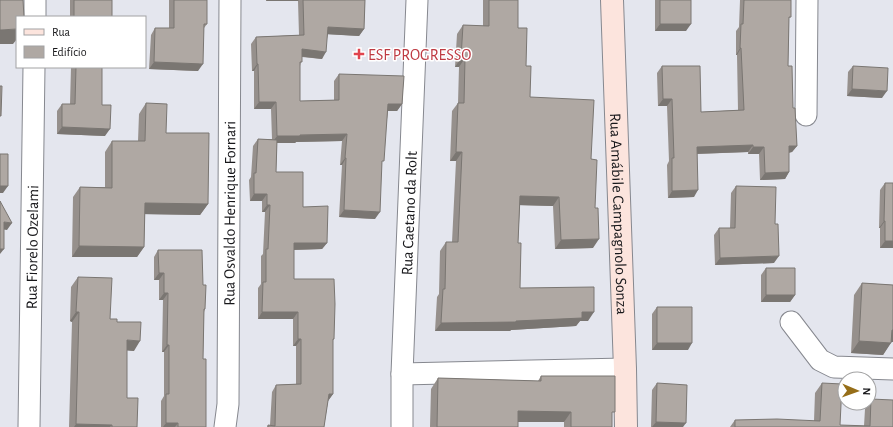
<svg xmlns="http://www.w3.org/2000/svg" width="893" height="427" font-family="'Alegreya Sans',sans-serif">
	<rect width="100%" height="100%" fill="#e4e6ee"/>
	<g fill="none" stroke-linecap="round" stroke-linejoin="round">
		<defs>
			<g id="street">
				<path d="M35,17V0"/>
				<path d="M806,115L807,0"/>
				<path d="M791,322L820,360L834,367L893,369"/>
				<path d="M402,374L625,369"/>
				<path id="s1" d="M29,427L34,67"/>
				<path id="s2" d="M225,427L228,404L230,0"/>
				<path id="s3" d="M402,427V374L417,0"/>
			</g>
			<g id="secondary">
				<path id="s4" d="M612,0L625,369L626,427"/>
			</g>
		</defs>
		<use href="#street" stroke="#86888f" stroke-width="23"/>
		<use href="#secondary" stroke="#86888f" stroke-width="24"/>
		<use href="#street" stroke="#fff" stroke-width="21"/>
		<use href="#secondary" stroke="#fce4dd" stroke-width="22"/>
	</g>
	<path fill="#96908c" d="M70,0H112V17H70Z
		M169,0H207V24L204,28L198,71L149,69L151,35L155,28H169Z
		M266,0H365L364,29L359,36L328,34L322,59L302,57L300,66V101L334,100V81L339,74L402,104L397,111H388L375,219L339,217L342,165H340L342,141L296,142L295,143H277L276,172L303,207L327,243L322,249L294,250V279L334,339L333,340V394L328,401L324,427H267L268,425H270L272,392L276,385L296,384V346H293V319H258V288L261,284V256L263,254L265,212H262V201H250L249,180L251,177L253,146L258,139H272L271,109H254V71H252L251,44L256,37L299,35L298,1H266Z
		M483,0H518V28L526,66L530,97L591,159L593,248L555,249L553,206L520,205L518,243L520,288L588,321H580L576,326L511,330L510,331H435L437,297L439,294L440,251L446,242H452L456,161H450L452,111L458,103L459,67H455L457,34L463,25L483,26Z
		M655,0H691L686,31H655Z
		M740,0H791V17L789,18L788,66L793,108L797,146L792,152L789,153V172L785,179L760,180L759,154H748V152L697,154L694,197L668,198L667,165L669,161L667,106H658L657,73L662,66L701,112L738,110L737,55H736V31L739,27Z
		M853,66L882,98L847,96L848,72Z
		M71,67H102V105L105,136L57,134V111L62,104H70Z
		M146,103L166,133L208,169V204L200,215L145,214L144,247L137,257H72L73,197L80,187H105V152L112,141H138L139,114Z
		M885,183H893V248H880V228H879L880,190Z
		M736,186L774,263L715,265L714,235L719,228H730L731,193Z
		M158,250L203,285L205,309L204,312L203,359L206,427H161V401L164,396V352H162L163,300H159V280H154V257Z
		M766,268L795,295L790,302H761V275Z
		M78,277L110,319L117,322L134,351L127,350V398L137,427H69L72,322L70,321L71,287Z
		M862,283L893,285V342H891L883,355L851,353L854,295Z
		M657,307L688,350H652V314Z
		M541,376L612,416V427H564V422H518V427H430L431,389L438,378L538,381Z
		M657,383L683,427H651L652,390Z
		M822,383L840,425L864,426L865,409L871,399L893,427H730L735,420L814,421L815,393Z"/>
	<path fill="#7a7672" d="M267,0H299L298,1H266Z
		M660,24H691L686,31H655Z
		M328,27L364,29L359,36L323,34Z
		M17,29V39L13,44H0V30Z
		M740,48H741L737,55H736Z
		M302,49L326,52L322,59L297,56Z
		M461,58H465L459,67H455Z
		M154,62L203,64L198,71L149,69Z
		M257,64H258L254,71H252Z
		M852,89L887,91L882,98L847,96Z
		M663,99H672L667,106H658Z
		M259,102H276L271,109H254Z
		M388,104H402L397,111H384Z
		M62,127L110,129L105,136L57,134Z
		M347,134L342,141L296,142L295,143H272L277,136Z
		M753,145L748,152L692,154L697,147Z
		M789,146H797L792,152L784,153Z
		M753,147H764L759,154H748Z
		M456,152H462L456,161H450Z
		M345,158H346L342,165H340Z
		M789,172L785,179L760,180L765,173Z
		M0,186H8L3,193H0Z
		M698,190L694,197L668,198L672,191Z
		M254,194H267L262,201H250Z
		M520,196L559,197L553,206L514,205Z
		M145,203L208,204L200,215L137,214Z
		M267,205H270L265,212H262Z
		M344,210L380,212L375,219L339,217Z
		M884,221H885L880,228H879Z
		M4,222L12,223L7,230L0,229Z
		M599,239L593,248L555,249L561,240Z
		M885,241H893V248H880Z
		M294,243H327L322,249L289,250Z
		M79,246L144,247L137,257H72Z
		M0,249H4L0,254Z
		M779,256L774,263L715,265L720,258Z
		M159,273H164L159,280H154Z
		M164,293H168L163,300H159Z
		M766,295H795L790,302H761Z
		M76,312H79L72,322L70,321Z
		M262,312H298L293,319H258Z
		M582,312H594L588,321H580L576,326L511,330L510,331H435L441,323L516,321Z
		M892,330H893V342H883Z
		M298,339H301L296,346H293Z
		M127,340L140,341L134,351L120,350Z
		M859,341L891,343L883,355L851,353Z
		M657,343H692L688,350H652Z
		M167,345H169L164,352H162Z
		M329,394H333L328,401Z
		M518,411L571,412L564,422H511Z
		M656,422L686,423L683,427H652Z
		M166,423H178L175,427H163Z
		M76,424L112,425L110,427H74Z"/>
	<path fill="#afa8a3" stroke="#7a7672" d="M0,0H23L24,17H17V29L0,30Z
		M74,0H112V17H74Z
		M174,0H207V24H204L203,64L154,62L155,28H174Z
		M303,0H365L364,29L328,27L326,52L302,49V62H300V101L339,100V74L404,76L402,104H388L384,161H382L380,212L344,210L346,158H345L347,134L300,135V136H277L276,102H259L258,64H257L256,37L304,35Z
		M489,0H518V28H527L526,66H531L530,97L594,100L591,159L597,160L595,208H598L599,239L561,240L559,197L520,196L518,243H521L520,288L594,287V312H582V318L516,321V322L441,323L443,289H445L446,242H458L462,152H456L458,103H464L465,58H461L463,25L489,26Z
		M660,0H691V24H660Z
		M744,0H791V17H789L788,66H792L793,108H795L797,146H789V172L765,173L764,147H753V145L697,147L698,190L672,191V158H674L672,99H663L662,66H700L701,112L744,110L741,48H740L741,24H743Z
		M853,66L888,68L887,91L852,89Z
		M76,67H102V105H111L110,129L62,127V104H75Z
		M0,86H2L1,116H0Z
		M146,103L167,104L166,133H209L208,204L145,203L144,247L79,246L80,187L112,188V141H145Z
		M258,139L277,140L276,172H303V207L328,206L327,243H294V279H334L335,304L334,339H333V394H329L324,427H268V425L275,426L276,385L301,384V339H298V312H262L263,282H266V249H268L270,205H267V194H254V173H256Z
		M0,154H8V186H0Z
		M885,183H893V241H885V221H884Z
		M736,186L776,187L775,224H778L779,256L720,258L719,228H735Z
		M0,201L12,223L4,222V249H0Z
		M158,250H202L203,285H206L205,309H204L203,359H206V427H178V423H166V394H169V345H167L168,293H164V273H159Z
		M766,268H795V295H766Z
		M78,277L112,278L110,319H117V322H141L140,341L127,340V398H138L137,427H112V425L76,424L79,312H76Z
		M862,283L893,285V330H892L891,343L859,341Z
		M657,307H692V343H657Z
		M541,376H615V412H612V427H571V412L518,411V427H437L438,378L541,381Z
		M657,383L687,385L686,423L656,422Z
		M822,383L842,384L840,425L870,426L871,399L893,400V427H735V420L777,419L820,421Z"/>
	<path fill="#e0444e" stroke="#fff" stroke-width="1.5" d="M357 48h4v4h4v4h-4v4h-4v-4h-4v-4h4z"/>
	<g text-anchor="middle" stroke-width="3" stroke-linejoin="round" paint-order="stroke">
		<g font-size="16" fill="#be3a42" stroke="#fff" text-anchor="start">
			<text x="368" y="60">ESF PROGRESSO</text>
		</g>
		<g font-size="16" fill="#17171a" stroke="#fff">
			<text dy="6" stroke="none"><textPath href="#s3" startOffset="214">Rua Caetano da Rolt</textPath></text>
			<text dy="6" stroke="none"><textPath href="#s4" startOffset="214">Rua Amábile Campagnolo Sonza</textPath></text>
			<text dy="6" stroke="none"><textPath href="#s2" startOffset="214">Rua Osvaldo Henrique Fornari</textPath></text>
			<text dy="6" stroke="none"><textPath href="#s1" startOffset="180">Rua Fiorelo Ozelami</textPath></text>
		</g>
	</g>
	<rect x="16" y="16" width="130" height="52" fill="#ffffff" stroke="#a2a2a3"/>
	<rect x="24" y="29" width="20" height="6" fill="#fce4dd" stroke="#a2a2a3"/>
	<text x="52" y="36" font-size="12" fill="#17171a">Rua</text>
	<rect x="24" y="46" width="20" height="12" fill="#afa8a3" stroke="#a2a2a3"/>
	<text x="52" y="56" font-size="12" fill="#17171a">Edifício</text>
	<g transform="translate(857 391) rotate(92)"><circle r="19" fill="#ffffff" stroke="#a2a2a3"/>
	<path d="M0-3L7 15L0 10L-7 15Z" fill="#966e18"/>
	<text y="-6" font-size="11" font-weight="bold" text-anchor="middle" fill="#17171a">N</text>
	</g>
</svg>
